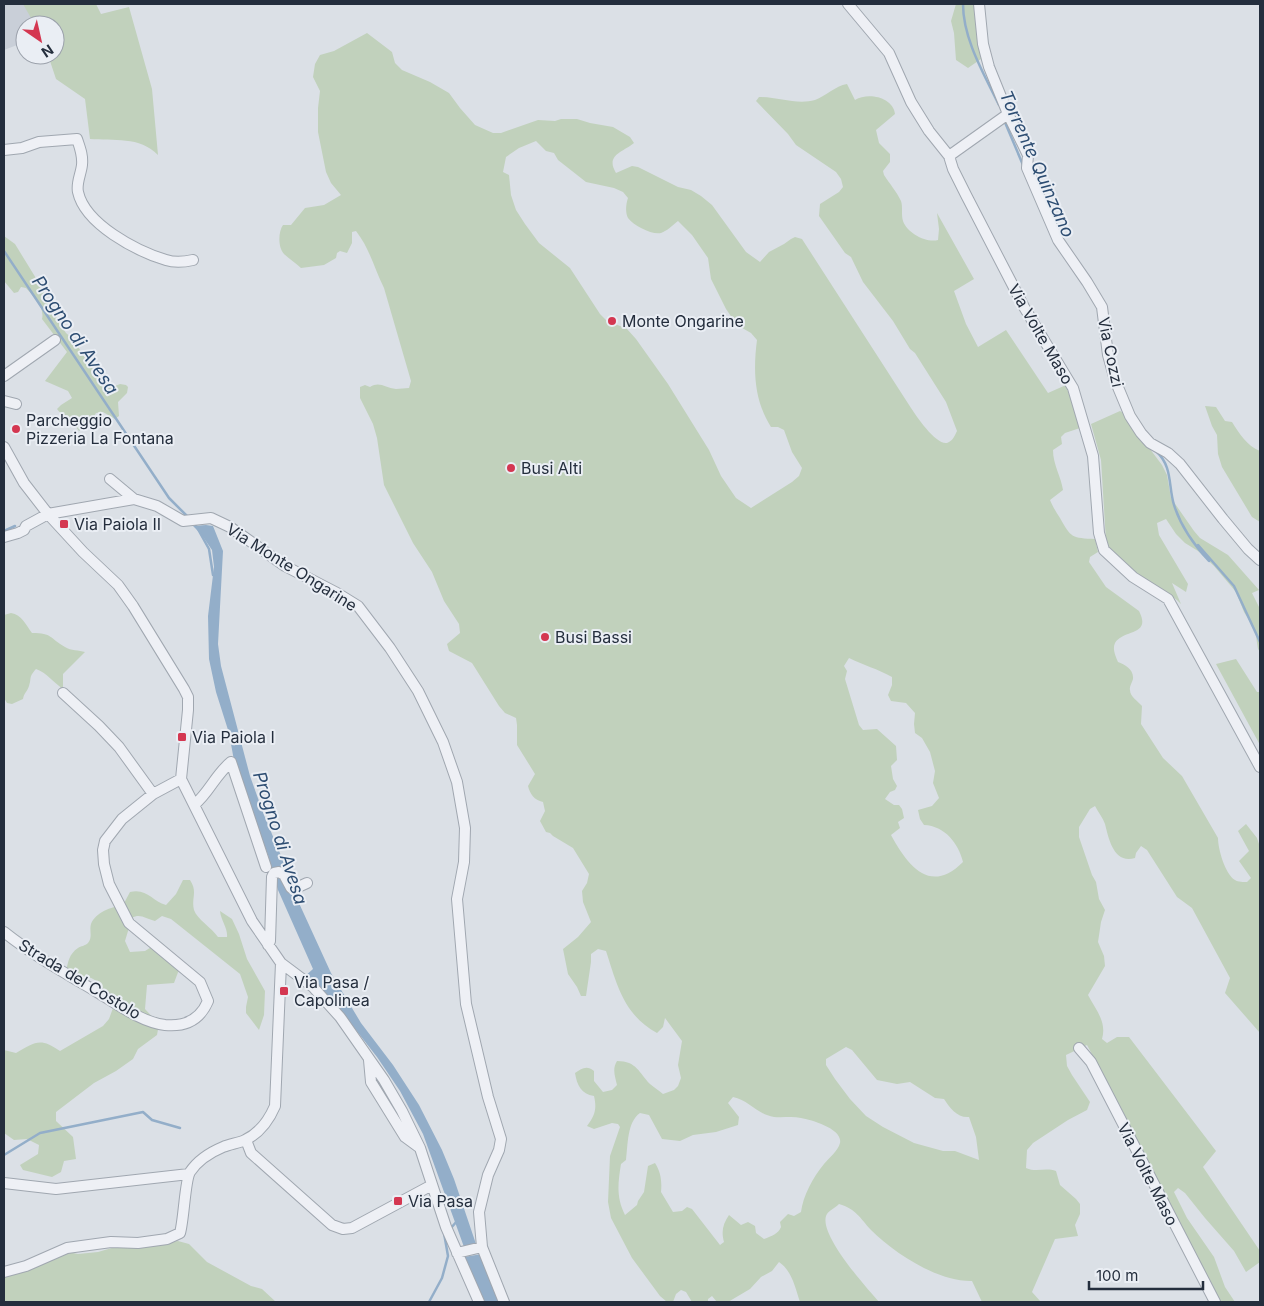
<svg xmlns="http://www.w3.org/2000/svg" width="1264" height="1306" font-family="Inter,sans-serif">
	<rect width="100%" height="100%" fill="#dbe0e6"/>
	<path fill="#c9cfd8" d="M4,4H73L55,25H25V42L4,50Z"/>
	<path fill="#c1d1bc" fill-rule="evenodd" d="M23,4H96L101,14L129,7L152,89L158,155C140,136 113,141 90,139L85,99L56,79L48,55H55V25H35Z
		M956,4H974L981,59L968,68L956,60L954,33L951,21Z
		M367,33L392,52L395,63L402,70L430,82L449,93L460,108L475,125L493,133H501L538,120L555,121L561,119H577L590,123L613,127L630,137L634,143C623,152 605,155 616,173L632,166L638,167L678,187L691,190L701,196L712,205L746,252L760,262L769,252L784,244L791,239L795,237L802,239L911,408C917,417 936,445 947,443C953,441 955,435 957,431L946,402L915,353L910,349L893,321L863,282L851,257L845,253L819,216L820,204L839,192L843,187L841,179L836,172L796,145L788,134L756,101L759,97C778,97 797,105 815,100C826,96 835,86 847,84L855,100C868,92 893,97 895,114L876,130L879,143L890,154V162L883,171L884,175C889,183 897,192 901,201C903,207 901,215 903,221C907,233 926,243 938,240L939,229L937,213L974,279L954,291L966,324L978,347L1006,330L1048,393L1066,385L1080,428L1065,433L1061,437L1062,444L1053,450C1053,465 1061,476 1063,490L1050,500C1053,507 1056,512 1060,518C1071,538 1072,538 1095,539L1098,552L1090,557L1089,562L1106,587L1139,611C1152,636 1123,629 1115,643C1112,649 1116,657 1118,662C1125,665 1134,669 1133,679C1132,683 1129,687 1130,690C1130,697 1138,701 1142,706L1141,724L1163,758L1182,776L1218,838C1218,849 1225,874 1235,880C1238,882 1244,882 1247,882L1251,878L1239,861L1249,851L1238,831L1246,824L1257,838L1260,847V1033L1225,993L1230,978L1192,908L1177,897L1147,850L1141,846L1136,853L1135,858C1114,864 1109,840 1105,824C1103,818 1098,812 1095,806L1090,809L1079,827V837L1092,875L1096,882L1099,899L1105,910L1101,922L1098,942L1104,956L1105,966L1088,995C1096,1010 1107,1022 1102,1039L1107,1043L1117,1037H1129L1216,1151L1203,1167L1260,1251V1262L1246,1272L1234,1251L1205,1218L1185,1193L1178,1188L1174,1192L1187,1218L1214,1257L1225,1287L1235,1302H1219L1149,1170L1124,1114L1087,1045L1066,1055L1067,1066L1072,1075L1090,1102L1087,1110L1068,1120L1033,1143L1027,1150L1026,1168C1037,1173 1045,1167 1056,1171L1060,1185L1076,1199L1080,1204V1214L1075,1225L1078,1236L1055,1239L1032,1292L1041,1302H982L972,1281C939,1282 895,1254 871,1230C860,1218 856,1209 839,1204C836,1207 829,1211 827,1214C816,1232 867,1288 879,1302H800C795,1287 792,1271 779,1262L772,1271L761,1277L750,1289L728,1302H717L712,1296L708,1299V1302H692L686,1292L681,1290L676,1294L673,1302H667L660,1296L632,1258L611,1218L608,1202L610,1156L620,1127L618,1124L612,1123L594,1129L587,1126C595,1115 597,1109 594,1096C581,1094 577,1085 575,1073C582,1068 587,1065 594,1071V1081L603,1092L612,1090L617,1085C615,1076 612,1069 617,1061C637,1061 639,1073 650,1084C654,1087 659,1091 663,1094L674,1090L678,1086L681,1078L678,1065L682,1041L665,1018L663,1027L657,1033C624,1015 617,985 606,951L598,949L591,954V962L586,996H581L577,987L568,974L563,949L578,937L591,922L583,902L582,891L587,883L589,874L573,848L553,836L550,833L546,832L540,821L545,811L543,802C534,800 530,794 528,786L535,774L517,745V725L516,718L505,713L499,706L472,663L449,651L447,644L460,633L459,624L444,601L432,572L413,543L384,485L377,438L373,424L360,398V387L365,385L370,387C380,381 385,388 396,389C400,389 405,388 409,388L411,381L384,288C374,268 370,249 356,231L352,232V243L347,253L340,251L337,253L336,258L324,265L301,268C296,263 289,259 284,254C278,248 278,232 283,225H291L305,208L324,205L341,195L331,183L326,172L318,132V108L320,91L313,77L315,64L320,55L334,51ZM536,141L546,151L554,153L558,160L586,182L614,188L623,192L628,198C626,204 625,212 628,218C634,226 652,235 661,233C667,231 673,225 678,221L692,235L708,258L711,279L726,309L737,325L751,333L757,340C753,371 754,400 771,427H778L784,430L792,452L802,468L799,476L792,482L751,508L736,498L721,476L709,450L668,384L636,339L627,329L606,320L600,314L570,268L539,243L525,224L516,210L511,195L509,175L503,172L506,157L519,148ZM849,658C863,665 878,669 892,677V685L888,695L891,701L906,703L915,713L914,724L915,733L922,738L930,752L935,771L933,783L939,798L932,806L918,810L920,819L924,825C945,826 958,843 963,862C930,895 908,866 891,835L900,828L898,822L904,818L902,809L899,805H894L885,799L890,792L895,790L897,786L893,779L891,766L897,760L896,746L877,729L863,730L859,725L845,679L847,671L844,666ZM846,1047L852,1050L877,1080L897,1084L910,1082L935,1098L944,1099C950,1108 957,1118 969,1117L976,1137L979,1160L955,1151H943L914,1143L883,1127L866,1116L850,1099L835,1079L826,1065V1059ZM733,1097C749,1100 758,1115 774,1117C783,1118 792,1116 801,1118C812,1120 843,1129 840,1143C838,1151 829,1158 824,1164C813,1177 803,1196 801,1212L794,1216L788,1214L780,1222L781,1227C778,1234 772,1236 764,1239L756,1233L755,1226L748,1222L741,1225L729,1215C723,1224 721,1231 724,1242L720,1245L692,1209L687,1207L682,1211L673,1212L661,1192C662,1182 661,1172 655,1163L648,1166L644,1192L638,1201L637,1205L625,1215C616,1197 618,1183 621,1164L626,1160C628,1145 627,1122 640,1113L649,1115L662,1139L680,1141L693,1135L716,1132L738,1125L739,1117L728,1103Z
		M4,236L15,244L42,288L59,323L66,333L74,340L85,358L95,365L110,388L120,384L126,385L128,387L127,393L118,402L119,416L115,419L103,412L96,413L91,421L79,431C73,422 64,418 57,409L61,405L72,398L68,391L45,381L67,352L42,319C45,307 33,296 26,288L21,287L18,292L14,293L4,281Z
		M1205,406L1216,407L1225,421L1232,422C1239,433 1247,446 1260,451V522L1252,517L1222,467L1218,454L1217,435L1212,426Z
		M1120,411L1127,415L1141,437L1162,465L1167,475L1171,498L1194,531L1200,538L1228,555L1259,590L1252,593L1260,609V652L1258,649L1255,630L1244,612L1236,592L1214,566L1198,551L1185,543L1176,534L1166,519L1157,523L1159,535L1188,584L1186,592L1172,583L1181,604C1159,581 1117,573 1106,541L1101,460L1091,424Z
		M11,613C22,615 26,625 32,633C53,633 49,638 65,647C71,651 79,650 85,652L63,674V689C53,682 47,673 36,669C28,678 32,678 29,686C27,692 24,693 23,699L12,704L7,703L4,698V615Z
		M1236,659L1257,692H1260V745L1216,664Z
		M183,880H190C198,892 191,898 194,910C197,919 212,928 218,937H227C228,928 221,921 220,911L232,919L239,934L247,959L265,991L264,1015L259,1030L246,1013V1007L248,997L240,974L171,919L162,916L155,921C146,919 140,913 132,918L125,941L130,952L145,951L153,946L180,967L174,983L147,985L145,1009L159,1024L157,1035L138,1049L133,1059L116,1071L94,1083L56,1112V1121L73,1137L76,1159L64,1161L61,1172L52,1177L23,1170L20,1165L38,1154L39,1145L27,1139L14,1140L4,1133V1050L16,1053C35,1042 40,1037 60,1051L103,1026L109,1019L113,1008C103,987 98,972 73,978L66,972C68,962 69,954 78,948C81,946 85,946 88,943C93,937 89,930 91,924C96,912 111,907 123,905L130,892C147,888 152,901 166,905L176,894Z
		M178,1241L189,1244L207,1262L251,1286L262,1289L276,1302H4V1275L63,1251L78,1254L98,1252L122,1245L158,1244Z"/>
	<path fill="#93aec9" d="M206,525L213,526L223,551L218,644L221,666L250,776L264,815L282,858L293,890L331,973L361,1023L393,1065L419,1105L442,1150L454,1179L476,1244L464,1247L423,1134L400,1091L377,1057L334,1002L304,977L313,969L278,890L268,855L235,766L229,733L216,692L209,659L208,616L214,567L212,550L201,534L193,526Z
		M482,1254L504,1302H485L464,1257Z"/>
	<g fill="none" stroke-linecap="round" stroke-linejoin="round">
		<path stroke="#93aec9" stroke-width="2.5" d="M963,4C963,39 984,74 999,105
			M1004,120L1023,165
			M4,251L169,498L188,517
			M1156,451C1173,467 1168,485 1174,505C1181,527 1193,544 1209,561L1198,545L1234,586L1260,642
			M194,522L209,549L213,575
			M4,531L15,526
			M4,1155L40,1133L143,1112L152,1120L180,1128
			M451,1228L457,1221
			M429,1302L442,1278L448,1256L444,1233"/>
		<defs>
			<path id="minor" d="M848,4L889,53L911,102L929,131L949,156L953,169L966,195L1024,307L1073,388L1093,456L1099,533L1104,550L1133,577L1168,599L1260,767
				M1008,114L1028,155L1027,168L1058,240L1087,282L1102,307L1108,355L1115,380L1130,416L1141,433L1150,443L1168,453L1180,464L1223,519L1248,549L1260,560
				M4,150L22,148L39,142L77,139C80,148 83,155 82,165C81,174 76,183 78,192C85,224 136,251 166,260C175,263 184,262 193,260
				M949,156L1008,114L989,67L983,44L979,4
				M4,376L55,340
				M4,401L16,404
				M4,447L24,483L48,514L83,552L118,585L133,606L184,689L188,697V710L181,779L252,921L281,963L313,987L340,1017L384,1080L402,1111L420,1148L446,1227L479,1302
				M110,479L134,499
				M4,537L18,533L24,530L26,526L48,514L134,499L157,506L183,521L211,518L230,527L285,566L337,593L358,606L390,648L418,691L443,742L457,782L465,828L464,862L457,899L466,1004L488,1097L501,1139L499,1150L488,1175L479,1212L482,1247L504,1302
				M63,693L99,726L119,747L153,794
				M194,805C209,793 215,775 231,762L266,867
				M4,932C33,955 65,973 97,992C117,1004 141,1022 165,1025C185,1027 200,1020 208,1001L200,982L129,923L109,884L104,864L103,850L105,841L122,819L153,794L181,779
				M268,945L270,941L272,877L274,873L279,872L284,875L291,888H296L307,883
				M1079,1048L1091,1062L1215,1302
				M369,1060L371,1082L405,1137L420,1148
				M246,1140L251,1153L332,1225L343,1229L352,1228L432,1185
				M4,1183L56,1189L189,1174
				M457,1253L482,1247
				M4,1272L26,1266L67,1248L111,1242L138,1243L167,1239L180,1233C184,1219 185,1180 190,1172C198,1160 211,1152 223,1147C230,1144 239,1143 245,1140C260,1133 269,1120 275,1106L281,963"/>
		</defs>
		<use href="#minor" stroke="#a0a7b0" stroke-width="12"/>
		<use href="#minor" stroke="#eef0f5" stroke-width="10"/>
	</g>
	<g fill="#d43751" stroke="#eaeef4" stroke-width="2">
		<circle cx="612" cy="321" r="5"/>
		<circle cx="16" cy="429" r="5"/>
		<circle cx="511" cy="468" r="5"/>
		<rect x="59" y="519" width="10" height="10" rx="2.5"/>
		<circle cx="545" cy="637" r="5"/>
		<rect x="177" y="732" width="10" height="10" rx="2.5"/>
		<rect x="279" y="986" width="10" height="10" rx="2.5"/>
		<rect x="393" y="1196" width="10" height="10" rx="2.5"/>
	</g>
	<g text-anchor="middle" stroke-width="4" stroke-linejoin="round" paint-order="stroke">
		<g font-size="16" fill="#242e3d" stroke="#eaeef4" text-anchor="start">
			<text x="622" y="327">Monte Ongarine</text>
			<text x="26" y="426">Parcheggio<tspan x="26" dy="18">Pizzeria La Fontana</tspan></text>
			<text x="521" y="474">Busi Alti</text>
			<text x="74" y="530">Via Paiola II</text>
			<text x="555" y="643">Busi Bassi</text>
			<text x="192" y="743">Via Paiola I</text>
			<text x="294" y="988">Via Pasa /<tspan x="294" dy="18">Capolinea</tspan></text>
			<text x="408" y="1207">Via Pasa</text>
		</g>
		<g font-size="16" fill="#242e3d" stroke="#eaeef4">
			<text transform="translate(1041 334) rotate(60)" y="6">Via Volte Maso</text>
			<text transform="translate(1111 352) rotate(78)" y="6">Via Cozzi</text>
			<text transform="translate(292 567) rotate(32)" y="6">Via Monte Ongarine</text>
			<text transform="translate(80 979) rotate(31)" y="6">Strada del Costolo</text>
			<text transform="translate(1148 1174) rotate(63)" y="6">Via Volte Maso</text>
		</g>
		<g font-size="18" font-style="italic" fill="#2d4d72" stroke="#eaeef4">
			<text transform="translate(1037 164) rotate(66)" y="6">Torrente Quinzano</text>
			<text transform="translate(75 335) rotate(56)" y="6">Progno di Avesa</text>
			<text transform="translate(280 838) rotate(72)" y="6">Progno di Avesa</text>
		</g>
	</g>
	<rect width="1264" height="1306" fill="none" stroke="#242e3d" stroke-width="10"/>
	<g transform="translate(40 40) rotate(146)"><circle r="24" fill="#eaeef4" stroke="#9ba1ab"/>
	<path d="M0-4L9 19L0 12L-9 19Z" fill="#d43751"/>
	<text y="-8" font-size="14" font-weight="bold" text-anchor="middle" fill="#242e3d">N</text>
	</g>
	<path d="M1089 1281v8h114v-8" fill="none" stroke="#242e3d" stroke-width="2.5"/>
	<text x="1096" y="1281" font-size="15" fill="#242e3d" stroke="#eaeef4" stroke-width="4" paint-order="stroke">100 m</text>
</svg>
